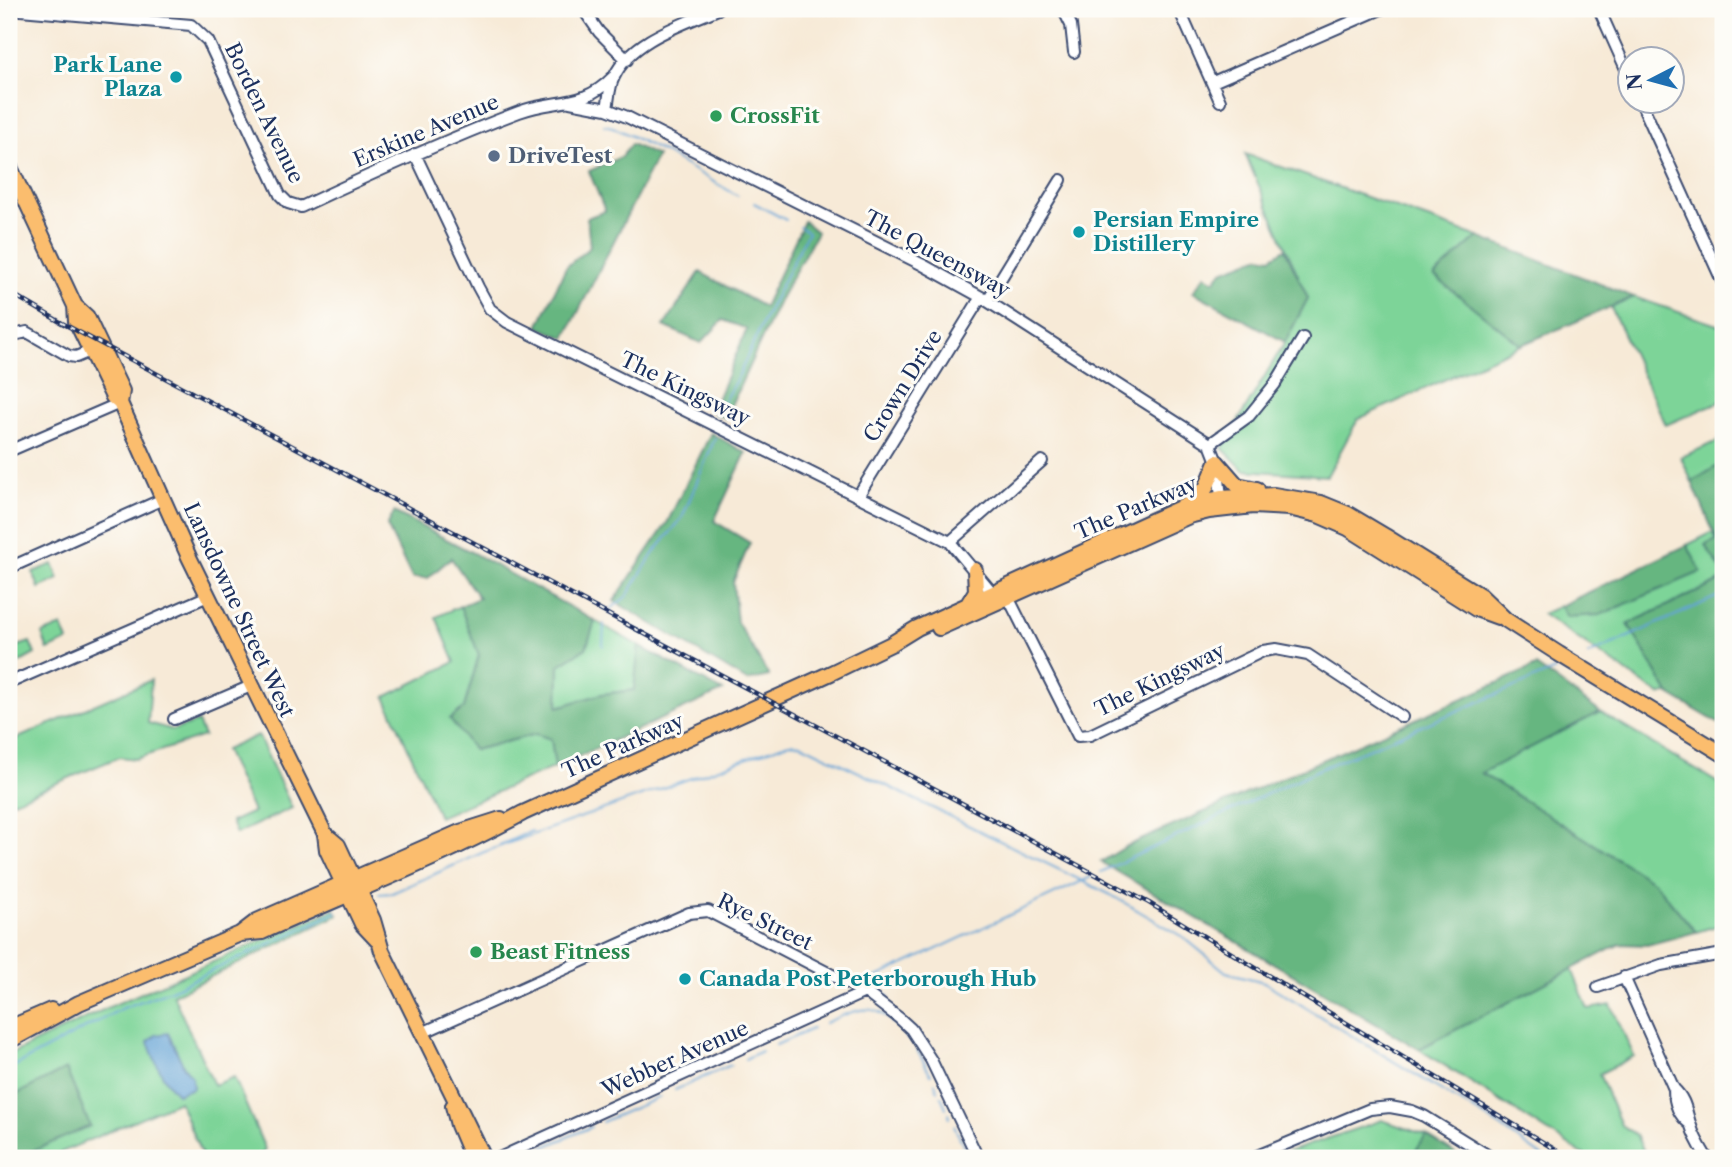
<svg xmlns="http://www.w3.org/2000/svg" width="1732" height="1167" font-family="'Libre Caslon Text',serif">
	<rect width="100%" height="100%" fill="#fdfcf7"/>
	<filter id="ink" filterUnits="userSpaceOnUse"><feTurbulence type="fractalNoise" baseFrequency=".0143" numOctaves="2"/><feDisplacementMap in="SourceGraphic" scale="14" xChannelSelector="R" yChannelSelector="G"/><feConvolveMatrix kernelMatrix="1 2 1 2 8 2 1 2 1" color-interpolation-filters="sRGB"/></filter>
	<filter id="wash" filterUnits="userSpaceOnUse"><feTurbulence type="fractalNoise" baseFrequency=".00686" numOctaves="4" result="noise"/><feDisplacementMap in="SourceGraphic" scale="28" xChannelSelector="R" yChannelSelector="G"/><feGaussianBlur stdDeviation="1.57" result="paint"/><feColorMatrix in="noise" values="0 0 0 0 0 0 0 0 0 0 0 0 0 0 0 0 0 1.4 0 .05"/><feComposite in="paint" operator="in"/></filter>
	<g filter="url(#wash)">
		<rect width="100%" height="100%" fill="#f7ead7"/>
		<path fill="#7dd498" stroke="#4c827b" stroke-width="2" d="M1245,154L1478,237L1435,276L1521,345L1358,419L1327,476L1244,470L1222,448L1285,342L1308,298Z
			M1634,297L1723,327V400L1666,425L1611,308Z
			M1723,439V471L1717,467L1692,482L1681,457Z
			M1713,532L1717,541L1706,545L1723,570V580L1628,624L1669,694L1660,695L1542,614L1560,606L1568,617L1700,572L1687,545Z
			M53,564L59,579L39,588L33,572Z
			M460,606L479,655L464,708L451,718L474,750L537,734L551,739L555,767L439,817L385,697L455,662L436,617Z
			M595,621L639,646L634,690L602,694L558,707L559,665L586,648Z
			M62,626L68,641L48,650L42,634Z
			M30,642L35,654L15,665L9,662V649Z
			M151,680L148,723L173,730L198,722L204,736L136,759L119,757L9,803V742Z
			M1600,712L1723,786V924L1696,932L1654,882L1480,773Z
			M258,735L292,808L236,834L231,822L253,812L225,750Z
			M335,909L338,915L173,995L214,1085L234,1077L265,1149L259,1158H203L179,1101L48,1158H9V1055L109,1007Z
			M1572,969L1588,1009L1611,1005L1634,1056L1599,1074L1621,1125L1636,1135L1647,1158H1589L1419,1049Z
			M1382,1120L1426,1135L1411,1158H1290L1288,1152Z"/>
		<path fill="#66b680" stroke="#40726f" stroke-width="2" d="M631,144L657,156L565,338L538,327L566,267L590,247L587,218L605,211L589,171L621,157Z
			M804,221L817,232L781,297L725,418L712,411L747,329L723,320L701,343L664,326L700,272L764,307Z
			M1478,237L1634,297L1521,345L1434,276Z
			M1285,249L1308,298L1285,342L1193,292L1205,275L1214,281L1222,271L1261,256L1271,258Z
			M711,433L746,453L714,521L750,543L733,582L737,622L769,676L747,681L614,601L667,523Z
			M1717,466L1723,471L1722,571L1705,545L1717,540L1692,482Z
			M394,512L473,553L595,621L586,648L559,665L558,707L602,694L634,690L639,646L723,691L555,767L551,739L536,734L474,750L450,719L464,708L479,655L460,606L479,598L451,558L428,578H412L387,526Z
			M1687,545L1701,572L1600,615L1567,617L1560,606Z
			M1723,580V726L1669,694L1628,624Z
			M1536,666L1600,712L1481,773L1654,882L1696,932L1647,945L1620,944L1419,1049L1101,862L1127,846Z
			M66,1069L90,1126L17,1158H9V1098Z
			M1426,1135L1462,1158H1411Z"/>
		<path fill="#63a3d6" stroke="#3f699a" stroke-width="2" d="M168,1033L184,1067L192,1077L193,1088L177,1094C163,1081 155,1061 148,1042L156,1035Z"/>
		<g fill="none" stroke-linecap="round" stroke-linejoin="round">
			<path stroke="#63a3d6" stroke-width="2" d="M604,125L613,127L663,152L738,196
				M754,203L786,220
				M715,416L739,375L766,315L808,232L800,227
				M611,609L627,596L653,554L682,518L715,438
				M603,646L604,624
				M1588,655L1723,594
				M499,846L532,831L500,845
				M484,852L789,743L801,744L1111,895L1182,936L1226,972L1264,982L1501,1127L1544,1158
				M1101,872L1322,768L1555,670
				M379,894L392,893L484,852
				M889,997L877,991L873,979L1091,877
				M825,1023C870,1003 877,1002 910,1041
				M776,1045L812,1029
				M917,1050L931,1075
				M745,1059L761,1051
				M9,1069L123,1008L171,990L337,912
				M935,1083L938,1091
				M675,1090L731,1065
				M941,1096L946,1108
				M949,1114L950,1118
				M602,1122L660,1097
				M954,1126L966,1150
				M542,1148L591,1127
				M968,1156L969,1158"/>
		</g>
	</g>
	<g filter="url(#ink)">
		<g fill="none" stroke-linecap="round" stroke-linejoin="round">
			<defs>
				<path id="minor" d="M9,9L191,25L208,41L280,195L288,203L301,207C373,173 445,140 519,112C556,98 582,109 613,77
					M583,9L599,32L627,60
					M1063,9L1071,25L1074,52
					M1179,9L1220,101
					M1599,9L1630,78
					M1213,82L1381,9
					M570,102L607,109L627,117L923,265L981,297L1210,444L1217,462L1222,505
					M1641,102L1723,283
					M607,109C609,99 609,86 614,77C632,39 682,25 718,9
					M415,154L478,287L490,309L507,322L950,542L996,597
					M987,301L1061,180
					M9,336L27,332L69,356L76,357L90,351
					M1210,444L1249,416L1275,384L1303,338
					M9,451L120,403
					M858,496L981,297
					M950,542L1042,461
					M9,568L163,499
					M1005,591L1078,736L1090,735L1263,651L1276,649L1308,655L1402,717
					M9,683L208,596
					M174,719L251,686
					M1624,977L1674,1089C1686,1100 1686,1112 1691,1126C1694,1137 1701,1148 1707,1158
					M1598,987L1661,965L1723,954
					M422,1033L689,913L708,911L865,992L899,1018L911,1029L931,1060L978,1158
					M1674,1089C1674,1103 1678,1115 1690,1124
					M499,1158L865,992
					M1252,1158L1370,1109L1390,1107L1412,1111L1424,1116L1492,1158"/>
				<path id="major" d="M9,165L75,306L87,317L122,391L120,403
					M75,306L76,321L113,397L120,403L189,557L325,834L327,850L362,924L377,940
					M1217,462L1237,485L1257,489
					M1189,503L1206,488L1217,462
					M968,604L976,591L975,570
					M939,628L1189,516L1209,511L1253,506L1289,508L1318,515L1348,528L1476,609L1498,617
					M325,834L338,845L373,920L382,951L484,1158
					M240,934L262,932C349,893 439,859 523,813L831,673L891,644L917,628L1151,521L1187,505L1221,498L1274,495L1321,503L1348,514L1385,536L1481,596L1506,620L1559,654L1723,754
					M9,1028L51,1010
					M9,1041L79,1003L240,934L257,921L460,832L501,819
					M453,1106L458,1125L472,1158"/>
			</defs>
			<use href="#minor" stroke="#3c4b70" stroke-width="14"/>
			<use href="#major" stroke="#3c4b70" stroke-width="18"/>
			<use href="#minor" stroke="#fff" stroke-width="10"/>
			<use href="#major" stroke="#fbbd6e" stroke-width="14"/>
			<defs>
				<path id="rail" d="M9,292L62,323L1149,903L1569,1158"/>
			</defs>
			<use href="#rail" stroke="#1b2f5e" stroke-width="4.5"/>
			<use href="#rail" stroke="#fdfcf7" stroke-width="2" stroke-dasharray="5" stroke-linecap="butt"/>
		</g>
	</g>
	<g fill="#0f9aa8" stroke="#fdfcf7" stroke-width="2.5">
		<circle cx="176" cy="77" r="7"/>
		<circle cx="1079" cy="232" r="7"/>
		<circle cx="685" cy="979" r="7"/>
	</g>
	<g fill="#2e9e5b" stroke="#fdfcf7" stroke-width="2.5">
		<circle cx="716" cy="116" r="7"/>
		<circle cx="476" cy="952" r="7"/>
	</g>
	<circle fill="#5c6f8a" stroke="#fdfcf7" stroke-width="2.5" cx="494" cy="156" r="7"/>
	<g text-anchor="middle" stroke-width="6" stroke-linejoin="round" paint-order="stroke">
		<g font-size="21" font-weight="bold" fill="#0d838f" stroke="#fdfcf7" text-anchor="start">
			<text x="162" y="72" text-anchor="end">Park Lane<tspan x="162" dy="24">Plaza</tspan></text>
			<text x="1093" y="227">Persian Empire<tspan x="1093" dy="24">Distillery</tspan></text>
			<text x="699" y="986">Canada Post Peterborough Hub</text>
		</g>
		<g font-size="21" fill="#1b2f5e" stroke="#fdfcf7">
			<text transform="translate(264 113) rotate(64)" y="7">Borden Avenue</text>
			<text transform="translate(426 131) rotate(-23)" y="7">Erskine Avenue</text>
			<text transform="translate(937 254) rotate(28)" y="7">The Queensway</text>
			<text transform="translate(903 386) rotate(-58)" y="7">Crown Drive</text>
			<text transform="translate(685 389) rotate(26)" y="7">The Kingsway</text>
			<text transform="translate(1136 508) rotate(-23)" y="7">The Parkway</text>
			<text transform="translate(239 610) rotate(65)" y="7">Lansdowne Street West</text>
			<text transform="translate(1160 680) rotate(-26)" y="7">The Kingsway</text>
			<text transform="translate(623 746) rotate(-24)" y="7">The Parkway</text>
			<text transform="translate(765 922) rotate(26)" y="7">Rye Street</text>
			<text transform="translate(675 1059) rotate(-24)" y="7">Webber Avenue</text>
		</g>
		<g font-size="21" font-weight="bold" fill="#27864d" stroke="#fdfcf7" text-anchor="start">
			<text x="730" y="123">CrossFit</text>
			<text x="490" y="959">Beast Fitness</text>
		</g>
		<g font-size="21" font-weight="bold" fill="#4e5e75" stroke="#fdfcf7" text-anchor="start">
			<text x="508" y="163">DriveTest</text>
		</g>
	</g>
	<rect width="1732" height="1167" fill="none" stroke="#fdfcf7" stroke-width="35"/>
	<g transform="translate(1651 80) rotate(264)"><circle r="33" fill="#fdfcf7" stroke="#a3aaba" stroke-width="2"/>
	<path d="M0-5L12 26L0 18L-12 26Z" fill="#1f6fb2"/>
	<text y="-10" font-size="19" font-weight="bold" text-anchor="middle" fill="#1b2f5e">N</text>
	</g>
</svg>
